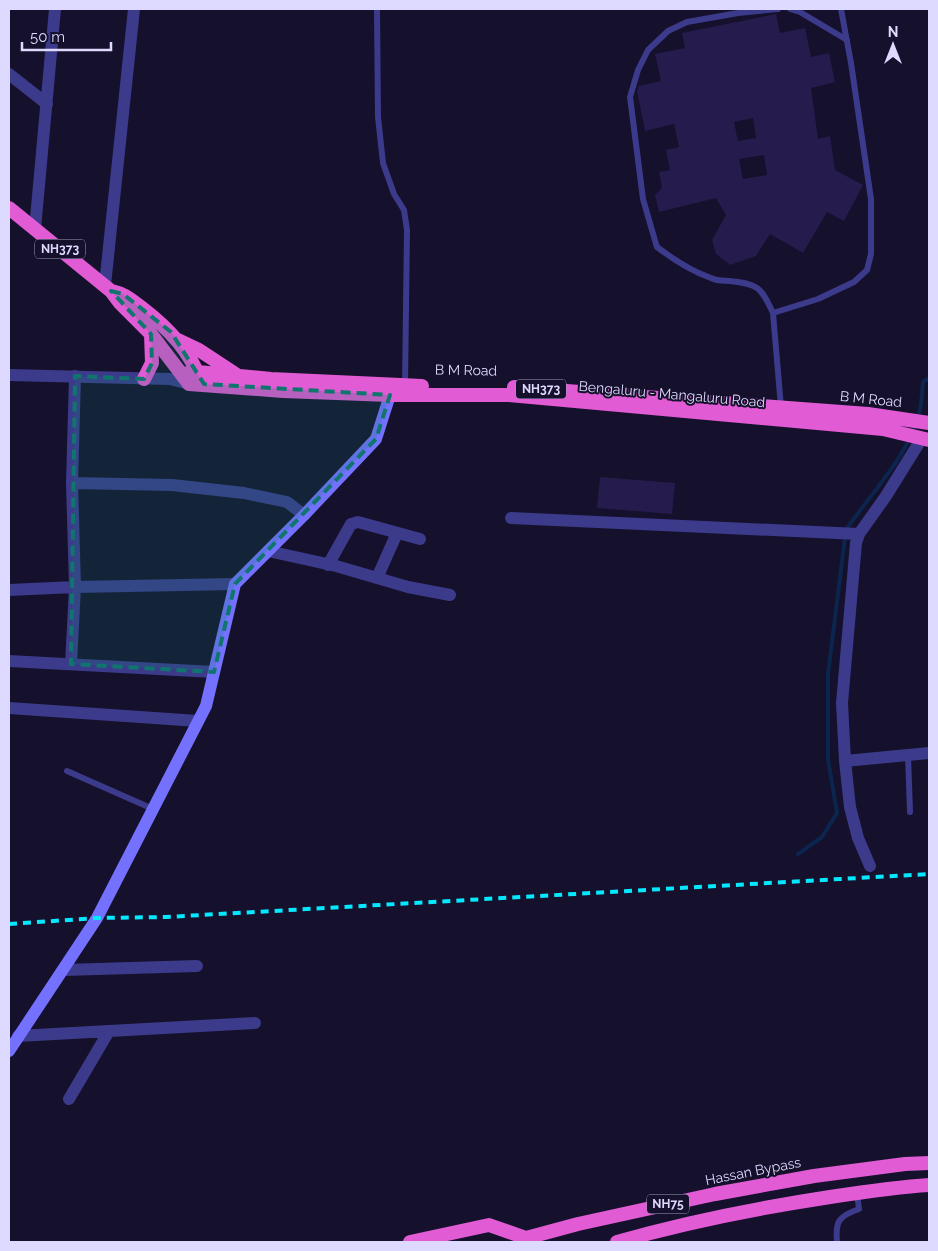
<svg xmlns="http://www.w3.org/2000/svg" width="938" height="1251" font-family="Raleway,sans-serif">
	<rect width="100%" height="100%" fill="#15102b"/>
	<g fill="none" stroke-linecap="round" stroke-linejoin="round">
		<path stroke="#0b254f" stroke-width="4" d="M846,530C872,491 909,457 920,409C922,400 922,391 923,382L929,378
			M798,854L822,837L837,813L828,759V674L845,537"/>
	</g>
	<path fill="#251c4d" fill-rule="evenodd" d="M776,14L780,33L805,28L811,57L829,53L835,82L811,88L818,139L830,136L835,170L863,185L844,221L827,212L803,253L770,234L756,256L730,265L716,254L712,240L726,215L716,198L659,212L655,195L662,188L659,172L670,170L666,150L679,147L674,124L645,131L637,91L639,86L661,81L655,54L685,48L682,33ZM753,118L756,138L738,141L734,122ZM764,155L767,175L743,179L739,159Z
		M600,477L675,483L672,514L597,508Z"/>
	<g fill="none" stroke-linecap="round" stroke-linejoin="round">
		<path stroke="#3c3a8b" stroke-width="6" d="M377,9L378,117L383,163L394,194L404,210L407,230L405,385
			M778,9L738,13L687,22L668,31L648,50L638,70L630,97L643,199L656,244L657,247C674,260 691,271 711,278C717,281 724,281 730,281C758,284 761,287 773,313L781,407
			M790,9L800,12L847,40
			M773,313L818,299L854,282L867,270L871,254V199L851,63L841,9
			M908,755L910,812
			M67,771L153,809
			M837,1242C835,1221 839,1216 859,1209L857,1193"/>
		<path stroke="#3c3a8b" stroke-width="12" d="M9,74L47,104
			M35,229L55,9
			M105,285L134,9
			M75,376L72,483L172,485L244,493L287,502L304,515
			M72,483L75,587L235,584
			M511,518L859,534
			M268,551L336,566L408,587L450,595
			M328,565L351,524L358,522L420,539
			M377,578L397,533
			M9,590L75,587L71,664
			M9,661L214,672
			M9,708L198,721
			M845,761L929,753
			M870,866L858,838L850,807L845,761L842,703L856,543L859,534L886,496L922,438
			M64,970L197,966
			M18,1036L255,1023
			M69,1099L109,1031"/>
		<path stroke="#3c3a8b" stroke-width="12" d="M9,375L170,379L189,384"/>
		<path stroke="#7471ff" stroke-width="12" d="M9,1051L97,918L206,706L235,584L304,515L376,439L390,395"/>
		<path stroke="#e15bd4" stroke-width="14" d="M9,208L111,291L120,303L151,334L189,384L283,391L390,395H509L883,429L929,440
			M112,291C125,294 131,300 142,308C167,327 189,349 200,379
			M178,340L199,350L237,375
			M181,374L198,372L271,379L422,386
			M144,379L152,363L151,334
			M514,387L868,414L929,423
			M410,1242L489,1225L526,1238L578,1224L715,1194L814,1176L905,1164L929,1163
			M617,1242C687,1222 758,1208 830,1197C863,1192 896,1187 929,1185"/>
		<path stroke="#06e8ff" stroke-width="4" stroke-dasharray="8 6" stroke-linecap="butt" d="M9,924L97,918L166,917L929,874"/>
	</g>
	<path fill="#0f766e" fill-opacity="0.2" stroke="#0f766e" stroke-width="4" stroke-dasharray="10 6" stroke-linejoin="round" d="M111,291L123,294L171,332L204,384L390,395L376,439L235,584L214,672L71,664L75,376L144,379L152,363L151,334Z"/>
	<g text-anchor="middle" stroke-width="4" stroke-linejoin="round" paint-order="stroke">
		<g fill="#15102b" stroke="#a29dbf" stroke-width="1">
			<rect x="35" y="239.5" width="50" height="19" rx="4"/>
			<rect x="516" y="379.5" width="50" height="19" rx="4"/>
			<rect x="647" y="1194.5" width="42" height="19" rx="4"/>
		</g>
		<g font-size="12" font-weight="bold" fill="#dedaff">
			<text x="60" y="253">NH373</text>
			<text x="541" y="393">NH373</text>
			<text x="668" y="1208">NH75</text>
		</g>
		<g font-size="14" fill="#dedaff" stroke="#15102b">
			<text transform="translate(466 370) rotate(1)" y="5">B M Road</text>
			<text transform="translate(672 394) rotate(5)" y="5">Bengaluru - Mangaluru Road</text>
			<text transform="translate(871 399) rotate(6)" y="5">B M Road</text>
			<text transform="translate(753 1171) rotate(-11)" y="5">Hassan Bypass</text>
		</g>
	</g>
	<rect width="938" height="1251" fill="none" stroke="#dedaff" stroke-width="20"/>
	<g transform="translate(893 45)" stroke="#15102b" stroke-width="4" paint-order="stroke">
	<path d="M0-4L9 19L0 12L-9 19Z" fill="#dedaff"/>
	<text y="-8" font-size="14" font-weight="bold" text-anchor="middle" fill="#dedaff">N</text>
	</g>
	<path d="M22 42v8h89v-8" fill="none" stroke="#dedaff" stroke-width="2.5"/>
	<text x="30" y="42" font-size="15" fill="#dedaff" stroke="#15102b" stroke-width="4" paint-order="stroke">50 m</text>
</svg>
